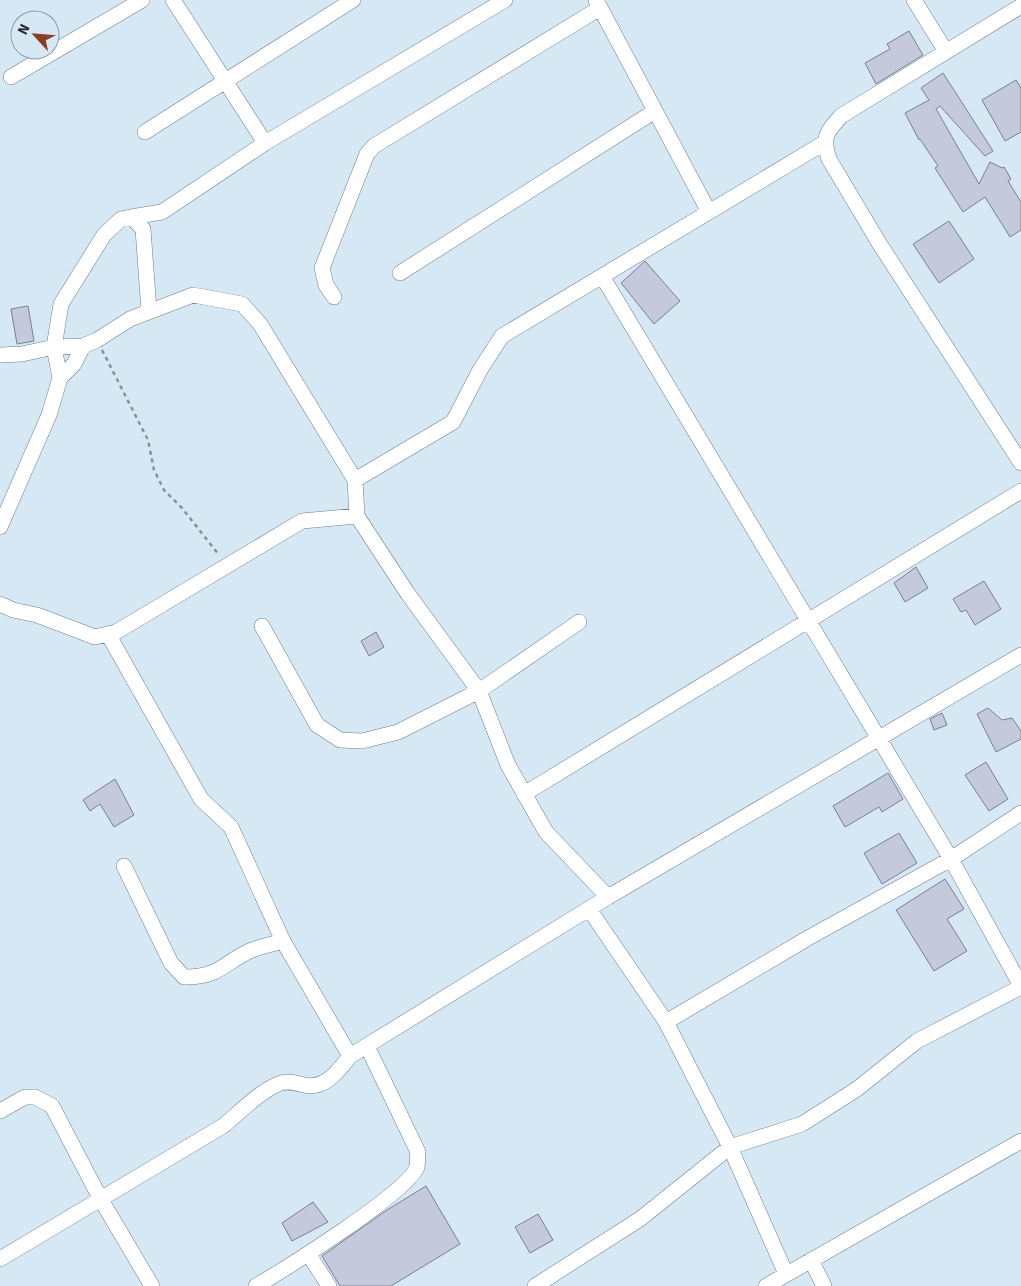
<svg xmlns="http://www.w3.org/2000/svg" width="1021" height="1286" font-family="Signika,sans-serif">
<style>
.building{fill:#c4c9db;stroke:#7b7f90}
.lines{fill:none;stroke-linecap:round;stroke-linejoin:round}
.minor-casing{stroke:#6d7d89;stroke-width:16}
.path{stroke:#85919b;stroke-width:2.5;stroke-dasharray:4 4;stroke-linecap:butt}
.minor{stroke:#fff;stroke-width:15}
</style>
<rect width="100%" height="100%" fill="#d7e8f5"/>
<path class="building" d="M909 31 923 55 876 84 865 63 890 49 887 44Z
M943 73 993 151 985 156 940 106 936 109 979 184 990 162 1002 168 1004 167 1011 179 1008 181 1021 202V230L1010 237 985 197 963 212 935 168 938 166 920 139 919 140 905 113 929 100 921 88Z
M1016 80 1021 88V132L1005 141 982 100Z
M949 221 974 259 939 283 913 244Z
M645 261 680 301 654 324 621 283Z
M28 306 34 341 17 344 11 309Z
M916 567 928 588 905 602 894 583Z
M984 581 1001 609 975 625 966 610 961 612 953 599Z
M376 632 384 647 369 656 361 641Z
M988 708 1002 720 1012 718 1021 731V739L996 752 977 714Z
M942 713 947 725 934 730 930 719Z
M986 762 1008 799 989 811 965 775Z
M888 773 903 799 882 812 879 807 845 827 833 806Z
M115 779 134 815 114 827 100 804 90 811 83 800Z
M899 833 917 863 882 884 864 853Z
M945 879 964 909 947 919 967 951 934 971 896 910Z
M426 1186 460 1244 391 1286H340L322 1256 387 1210Z
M313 1202 328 1222 292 1241 282 1223Z
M538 1214 553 1240 530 1253 515 1227Z"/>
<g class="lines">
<defs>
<path id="minor" d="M173 0 265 143
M596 0 709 212
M914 0 945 50
M1021 6 841 116C826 133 822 137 829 159L879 243 1021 463
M11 77 142 0
M145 132 353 0
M131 217 162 212 265 143 505 0
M400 273 655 111
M602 276 951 859 1021 986
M334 297 326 285 322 268 367 154 374 146 600 8
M0 355 22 354 54 347 83 346 97 340 130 319 193 295 242 304 260 324 355 480
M60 378 74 364 83 346
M0 527 49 415 60 378 54 347 61 304 104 235 121 219 131 217 143 229 149 311
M0 604 13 610 37 615 95 637 116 632 302 521 357 516
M262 626 317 725 340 740 362 741 398 732 479 691 579 622
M108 634 201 799 231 827 283 941 350 1056
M524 794 1021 491
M124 866 171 963 184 977C220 978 225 961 252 950 262 946 273 944 283 941
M608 897 546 832 508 765 479 691 408 594 357 516 355 480 453 422 480 370 502 336 824 143
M589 909 666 1022
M0 1111 25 1097H35L52 1106 100 1198 152 1286
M309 1255 329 1286
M0 1259 223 1126C240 1112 258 1093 278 1084 287 1080 296 1083 304 1085 325 1090 339 1070 350 1056L608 897 1021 655
M811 1260 824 1286
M786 1274 730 1147 666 1022 808 938 951 859 1021 813
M256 1286C285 1269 407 1193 417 1167 418 1163 417 1156 418 1152L367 1046
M535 1286 640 1219 730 1147 802 1124 857 1089 917 1041 1021 987
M766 1286 1021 1141"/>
</defs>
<use href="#minor" class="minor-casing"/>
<path class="path" d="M102 350 148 440 154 470 164 490 182 508 219 555"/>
<use href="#minor" class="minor"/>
</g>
<g transform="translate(35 35) rotate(296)"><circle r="24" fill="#d7e8f5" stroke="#8e9aa5"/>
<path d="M0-4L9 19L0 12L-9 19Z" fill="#873f1f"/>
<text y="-8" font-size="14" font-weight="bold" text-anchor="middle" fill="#20262c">N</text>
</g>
</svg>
